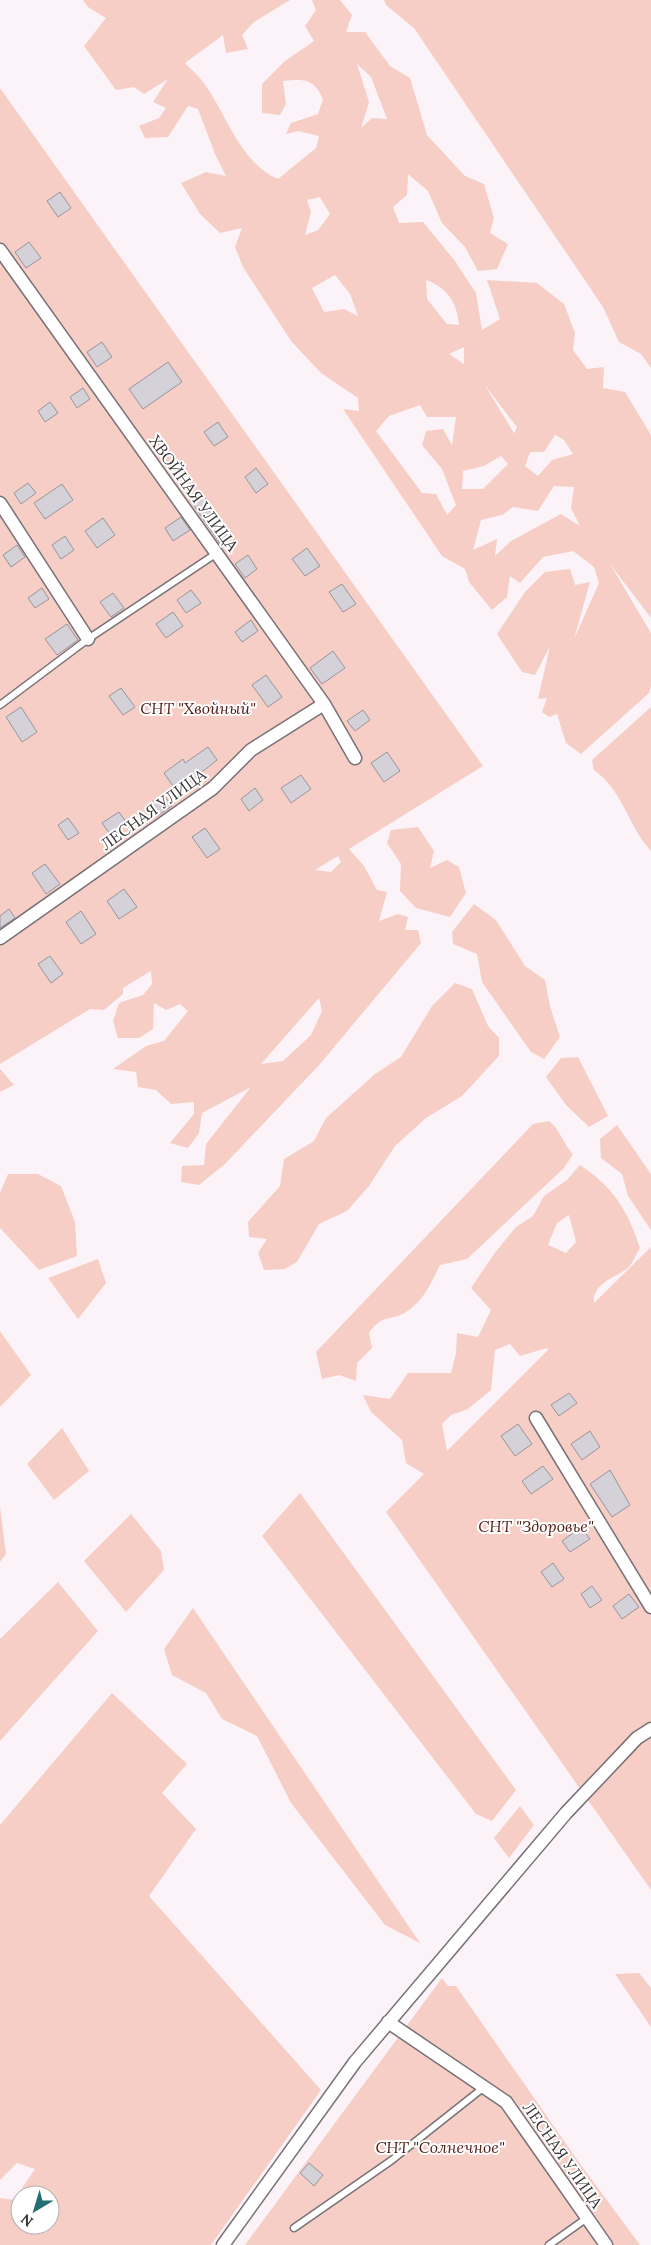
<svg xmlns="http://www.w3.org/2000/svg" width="651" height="2245" font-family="Lora,serif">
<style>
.green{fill:#f6cec5;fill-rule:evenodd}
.building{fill:#d5d1d8;stroke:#98949b}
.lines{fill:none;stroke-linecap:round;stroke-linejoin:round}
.service-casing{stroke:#787176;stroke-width:9}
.minor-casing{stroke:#787176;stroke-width:15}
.service{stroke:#fff;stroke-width:6}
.minor{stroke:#fff;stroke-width:12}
.labels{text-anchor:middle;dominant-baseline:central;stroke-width:4;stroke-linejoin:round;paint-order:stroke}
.street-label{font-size:16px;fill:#393638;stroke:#fff}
.park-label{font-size:16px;font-style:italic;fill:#542016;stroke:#fff}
</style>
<rect width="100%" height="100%" fill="#fbf3f8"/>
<path class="green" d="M83 0H290L254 22 242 35 248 49 226 53 223 35 185 63C189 68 195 72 199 77 226 109 237 161 278 179L316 148 319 136 298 131 286 134 291 123 318 114 323 99C313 78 305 79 283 81L286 104 280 115 262 113V84L285 61 314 41 305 26 316 10 312 0H340L352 15 346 32H365L390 66 410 78 427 135 465 176 484 184 494 218 490 233 508 244 497 269 478 271 465 247 442 223 428 191 408 174 407 195 393 207 399 223 423 222 455 261 476 293 482 330 500 319 487 280 537 283 564 304 575 333 573 350 587 369 604 367 603 388 625 392 651 435V618L610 564 651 633V686L649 693 581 754 566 743 557 714 549 717 542 712 547 698 538 699 550 646 535 675 522 672 497 634 525 592 545 572 570 569 575 585 590 582 574 639 599 583 594 567 573 551 543 557 520 583 510 576 507 597 492 610 469 582 465 569 442 556 343 409 359 411 358 398 321 373 291 341 243 267 235 247 242 228 220 233 200 214 181 183 206 172 226 176 215 154 198 109 188 106 168 137 145 138 139 126 159 118 166 108 153 102 168 79 144 94 134 87 116 90 84 46 106 18 88 7ZM357 64 371 77 387 119 372 118 361 128 369 102ZM320 197 330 214 318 230 305 235 311 212 307 200ZM335 275 350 294 358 316 344 309 324 312 312 288ZM426 280C448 288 457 303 459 325L447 324 427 299ZM464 347V364L449 354ZM484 384 517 427 514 434V433ZM420 405 427 417H456L452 445 443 429 426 431 422 445 442 469 456 505 447 515 436 494 422 493 376 431 389 416ZM555 435 564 440 573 454 552 460 538 476 525 466 530 452H544ZM501 456 508 464 483 489H462L463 471 484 466ZM554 486 574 487 571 508 580 526 561 514 511 541 495 556 497 539 473 550 481 520 502 515 513 507 538 511Z
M384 0H651V368L641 354 619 342 603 307 414 28 386 5Z
M0 88 483 766 349 849 364 866 377 890 387 892 379 921 398 914 408 917 405 930H418L421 943 320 1064 225 1164 199 1185 181 1182 182 1166 204 1165 206 1144 251 1087 202 1113 199 1133 188 1148 170 1143 194 1114V1102L171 1104 156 1090 138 1087 136 1072 113 1069 146 1046 164 1041 188 1011 180 1004 166 1010 154 1003 153 1029 139 1038H118L113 1021 119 1003 143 995 152 984 151 971 123 988V994L104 1010 90 1009 0 1064ZM338 856 341 862 331 872 315 870ZM319 998 322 1011 311 1035 283 1061 261 1064Z
M651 707V851C628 826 624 792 594 770L592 760Z
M418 827 434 851 430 868 447 860 459 867 466 893 450 917 416 908 400 891 401 864 387 843 391 830Z
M474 904 496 920 525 966 545 980 550 1006 560 1037 544 1059 531 1052 482 982 477 954 453 944 452 932Z
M455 983 472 989 488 1026 499 1038V1056L462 1096 426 1118 395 1146 369 1186 347 1211 319 1224 297 1262 285 1269 264 1270 258 1253 267 1239 249 1237 248 1222 280 1186 284 1159 314 1141 326 1118 375 1074 401 1057 432 1006Z
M578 1057 608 1116 589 1127 566 1105 546 1077 561 1058Z
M0 1069 14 1085 0 1092Z
M549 1121C562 1132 561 1141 573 1154L564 1168 467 1259 440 1265C431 1283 424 1301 406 1312 389 1322 383 1313 369 1333L372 1348 357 1363 356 1381 339 1375 322 1379 316 1352 533 1124Z
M617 1125 651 1174V1230L628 1196 622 1174 601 1158 600 1139Z
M580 1165C614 1188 627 1209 640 1248 636 1254 633 1263 628 1268 615 1278 592 1283 594 1303L651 1247V1890L386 1512 424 1474 406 1463 402 1440 371 1412 363 1395 390 1399 408 1373H451L456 1353 457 1333 478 1337 491 1310 471 1288 494 1254 516 1227 533 1216 544 1196 567 1180ZM569 1215 576 1242 566 1253 548 1245 557 1223ZM510 1344 520 1356 547 1348 548 1350 447 1451 442 1424 451 1415 468 1409 491 1390 495 1350Z
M8 1174H38L61 1186 75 1222 77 1256 39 1270 0 1228V1193Z
M98 1259 106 1283 78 1319 48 1278Z
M0 1331 31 1375 0 1407Z
M62 1428 89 1471 54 1500 27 1464Z
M300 1493 516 1790 492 1821 476 1814 262 1536Z
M0 1507 6 1554 0 1562Z
M131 1514 161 1551 164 1570 126 1612 84 1561Z
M58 1582 98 1631 0 1741V1639Z
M193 1608 420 1943 385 1925 291 1803 257 1736 222 1719 206 1693 172 1675 164 1649Z
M112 1693 187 1764 162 1793 196 1829 149 1896 321 2090 211 2245H0V2198L14 2200 35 2169 17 2163 0 2180V1825ZM20 2195H50V2225H20Z
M520 1806 534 1825 509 1858 494 1838Z
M639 1973 651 1988V2027L615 1974Z
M442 1978 448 1986H456L578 2161 640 2245H245Z"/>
<path class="building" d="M60 192 71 208 58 217 47 201Z
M29 242 41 258 26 268 15 252Z
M102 342 112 357 97 367 87 352Z
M168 362 182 382 143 409 129 389Z
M83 388 90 399 77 408 70 397Z
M50 402 58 413 45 422 38 411Z
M218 422 228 437 214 446 204 432Z
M256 468 268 484 256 493 245 477Z
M28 483 36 493 21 504 14 493Z
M62 484 73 500 45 519 34 503Z
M201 492 232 537 221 545 190 500Z
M181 517 190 530 173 541 165 528Z
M103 518 115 535 97 548 85 531Z
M65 536 74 550 61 559 52 545Z
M17 545 25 557 11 567 3 555Z
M307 548 320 566 305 576 292 559Z
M248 555 257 569 245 578 235 564Z
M342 584 356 604 343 612 329 592Z
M42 588 49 599 35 608 28 598Z
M191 590 201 603 186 613 177 600Z
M113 593 124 608 111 617 100 602Z
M173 612 183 626 166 638 156 624Z
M251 620 258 631 242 642 235 632Z
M67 624 78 640 57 655 45 639Z
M333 651 345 668 322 684 310 668Z
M266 675 282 697 268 707 252 685Z
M121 688 135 707 123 715 109 696Z
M21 707 37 732 22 742 6 717Z
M363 710 370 720 355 731 347 721Z
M208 747 217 760 177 792 164 773 183 759 185 763Z
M387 752 400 771 384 782 371 763Z
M301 775 311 789 291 803 281 788Z
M255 788 263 800 249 811 241 799Z
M163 794 172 806 156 817 148 805Z
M119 812 127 823 110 834 102 823Z
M68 818 79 833 68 840 58 825Z
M205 828 220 849 207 858 192 837Z
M45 864 60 884 46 894 32 873Z
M124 889 137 907 119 919 107 901Z
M9 909 15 918 0 928V916Z
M81 911 96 934 81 944 66 922Z
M50 956 63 974 51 983 38 964Z
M569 1393 577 1403 559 1416 551 1405Z
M518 1424 532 1444 515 1456 501 1436Z
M590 1431 600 1447 582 1460 571 1444Z
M543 1466 553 1479 531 1494 522 1481Z
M610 1470 630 1505 612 1517 590 1484Z
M581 1527 590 1539 570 1552 562 1541Z
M553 1563 564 1579 552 1587 541 1572Z
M592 1586 602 1600 590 1608 581 1594Z
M629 1594 639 1607 622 1619 613 1606Z
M309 2163 323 2175 314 2186 300 2173Z"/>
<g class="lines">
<defs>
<path id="service" d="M0 705 88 639 217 553
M294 2228 392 2160 483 2088
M549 2245 587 2218"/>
<path id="minor" d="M0 250 324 704 355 758
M0 503 88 639
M0 938 213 788 251 750 324 704
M536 1418 651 1607
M388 2022 506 2102 606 2245
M223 2245 355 2062 566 1813 637 1738 651 1729"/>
</defs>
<use href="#service" class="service-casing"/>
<use href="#minor" class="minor-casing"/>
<use href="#service" class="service"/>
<use href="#minor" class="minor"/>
</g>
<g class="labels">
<g class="street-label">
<text transform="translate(194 493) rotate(54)">ХВОЙНАЯ УЛИЦА</text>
<text transform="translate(153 809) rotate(-36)">ЛЕСНАЯ УЛИЦА</text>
<text transform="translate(563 2155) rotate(55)">ЛЕСНАЯ УЛИЦА</text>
</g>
<g class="park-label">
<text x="198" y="708">СНТ "Хвойный"</text>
<text x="536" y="1526">СНТ "Здоровье"</text>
<text x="440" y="2147">СНТ "Солнечное"</text>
</g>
</g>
<g transform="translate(35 2210) rotate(218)"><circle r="24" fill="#ffffff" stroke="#b0afaf"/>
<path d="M0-4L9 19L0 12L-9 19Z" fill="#236e72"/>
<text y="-8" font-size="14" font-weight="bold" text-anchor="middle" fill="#393638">N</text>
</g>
</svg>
